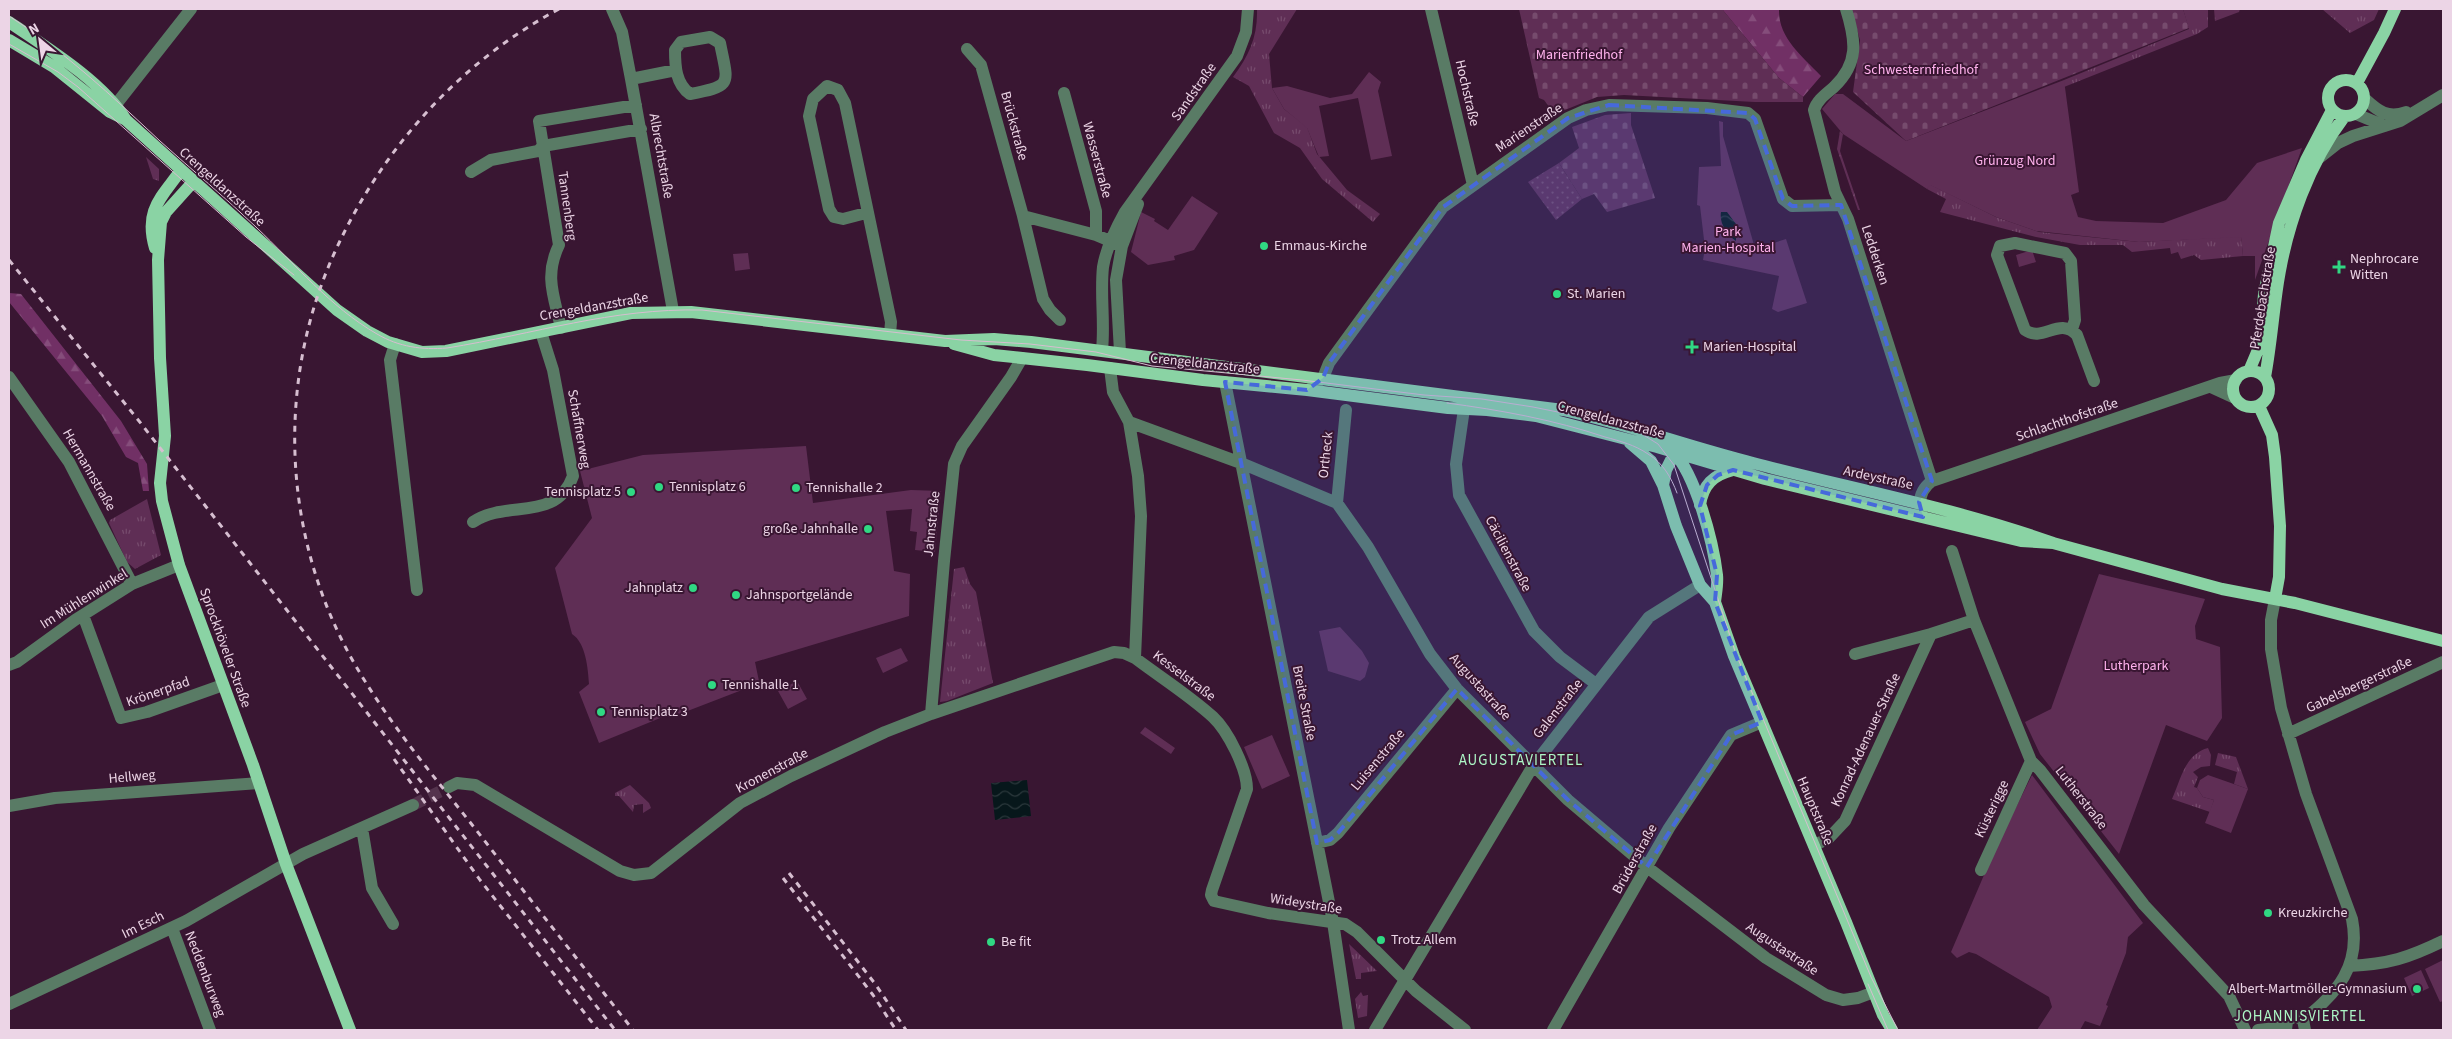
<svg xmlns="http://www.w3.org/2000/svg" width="2452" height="1039" font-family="'Source Sans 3',sans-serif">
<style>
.grass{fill:url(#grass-tufts)}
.forest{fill:url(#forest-firs)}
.cemetery{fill:url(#cemetery-stones)}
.park{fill:#5f2e55}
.garden{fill:url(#garden-dots)}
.water{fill:url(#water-waves)}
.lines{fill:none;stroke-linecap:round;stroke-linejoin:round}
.minor-tunnel{stroke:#54334d;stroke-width:12;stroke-dasharray:12 6;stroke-linecap:butt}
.minor{stroke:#597b65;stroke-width:12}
.major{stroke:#8ad3a4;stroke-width:12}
.tram{stroke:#d6bed0;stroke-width:1}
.rail{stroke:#d6bed0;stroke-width:3;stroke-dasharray:6 6;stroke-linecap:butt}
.marked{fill:#4669db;fill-opacity:0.2;stroke:#4669db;stroke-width:4;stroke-dasharray:10 6;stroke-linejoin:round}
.poi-dot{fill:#30d883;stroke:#391632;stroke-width:2}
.labels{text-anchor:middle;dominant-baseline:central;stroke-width:4;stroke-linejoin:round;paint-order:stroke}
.park-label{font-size:14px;fill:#ffb2ed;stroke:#391632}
.street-label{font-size:14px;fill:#ecd5e6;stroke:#391632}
.poi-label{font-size:14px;fill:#ecd5e6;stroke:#391632;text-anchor:start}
.neighbourhood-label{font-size:15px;letter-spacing:1px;fill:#adf7c6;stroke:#391632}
</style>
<defs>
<pattern id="grass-tufts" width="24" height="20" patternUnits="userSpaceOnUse" patternTransform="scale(1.25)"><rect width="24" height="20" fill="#5f2e55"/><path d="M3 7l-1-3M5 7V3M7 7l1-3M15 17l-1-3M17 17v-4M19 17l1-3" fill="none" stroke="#764b6d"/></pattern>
<pattern id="forest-firs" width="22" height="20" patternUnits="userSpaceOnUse" patternTransform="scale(1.25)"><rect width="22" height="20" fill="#713065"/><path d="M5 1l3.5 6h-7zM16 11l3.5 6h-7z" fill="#854d7b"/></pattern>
<pattern id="cemetery-stones" width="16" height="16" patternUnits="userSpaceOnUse" patternTransform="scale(1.25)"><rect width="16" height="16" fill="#5f2e55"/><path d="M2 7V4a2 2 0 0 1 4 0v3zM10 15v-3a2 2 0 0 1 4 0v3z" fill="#764b6d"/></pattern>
<pattern id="garden-dots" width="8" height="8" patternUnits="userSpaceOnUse" patternTransform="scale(1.25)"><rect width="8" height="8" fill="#5f2e55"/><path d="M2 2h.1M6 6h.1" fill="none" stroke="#764b6d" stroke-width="1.8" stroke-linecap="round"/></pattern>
<pattern id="water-waves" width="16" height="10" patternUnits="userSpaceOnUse" patternTransform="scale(1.25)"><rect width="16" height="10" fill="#07171b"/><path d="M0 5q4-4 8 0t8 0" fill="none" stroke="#2b383c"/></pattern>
</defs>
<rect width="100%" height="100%" fill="#391632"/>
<path class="grass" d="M1257 9H1297L1269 54 1272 88 1284 109 1307 127 1317 154 1347 190 1380 214 1373 222 1322 179 1300 148 1274 133 1249 86 1233 77C1249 56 1258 36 1257 9Z
M2183 9H2208V27L2197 34 2064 87V80L2189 29Z
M2214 9H2240L2239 12 2215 21Z
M2322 9H2379L2374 20 2350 33Z
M1840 131 1843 134 1840 151 1860 210H1858L1837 149Z
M146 157 159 169V181L153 179Z
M1929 184 1996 217 2039 232 2139 242 2241 236 2243 256 2201 260 2194 255 2181 259 2178 252 2171 254 2170 248 2132 252 2123 245H2080L2036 237 1940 212 1946 199 1927 189Z
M147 499 161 555 135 569 127 562 109 523 110 520Z
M964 567 970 584 976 592 993 683 947 701 940 702 954 569Z
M2208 748 2211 755 2210 766 2201 767 2193 772 2198 777 2194 787 2197 788 2203 797 2214 800 2210 812 2172 799C2181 779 2185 754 2208 748Z
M2218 753 2236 757 2248 789 2234 784 2237 772 2215 765Z
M630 785 649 803 651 808 643 813V804L634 805 633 812 619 796H615V793Z
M1349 944 1377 971 1361 973V979H1356Z
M1361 992 1363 996 1368 995 1367 1016 1358 1018 1355 999Z"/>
<path class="forest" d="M1722 9H1779C1778 38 1802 56 1821 76L1803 97 1779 78Z
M9 293 21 294 121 421 147 464 149 491H143L138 463 126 457 102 416 9 302Z"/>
<path class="cemetery" d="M1519 9H1722L1779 78 1803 97V102H1755L1624 95 1597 97 1555 114 1544 100 1539 98Z
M1851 9H2183L2189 28 1906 141 1853 92 1860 40Z
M1631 113V125L1655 198 1607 212 1594 194 1582 199 1559 163 1579 148 1572 127 1605 115Z"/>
<path class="park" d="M1369 72 1381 82 1378 91 1392 156 1371 160 1358 98 1319 106 1329 156 1319 157 1307 128 1284 109 1272 88 1287 86 1330 98 1352 94Z
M2064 80 2079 192 2071 195 2078 217 2096 221 2163 223 2226 200 2257 163 2302 148 2255 280V256H2243L2241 237 2139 242 2036 231 1996 217 1930 185 1927 189 1843 134 1822 109 1835 94H1843L1906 141Z
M1719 121 1723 122V136L1754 245 1764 246 1786 239 1807 303 1778 312 1772 309 1779 276 1703 260 1705 248 1700 206 1697 205 1699 167 1721 166Z
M1192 196 1218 213 1194 250 1174 256 1175 260 1148 265 1131 252 1141 212 1155 219 1154 221 1168 230Z
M2032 250 2036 262 2019 267 2016 255Z
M748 253 750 269 735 271 733 254Z
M806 446 813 503 911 490 941 491 935 552 915 550 917 532 910 531 912 509 886 511 894 571 910 574 909 616 755 662 760 686 742 690 672 717 670 714 599 743 579 692 589 684C588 669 586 643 572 634L555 568 592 518 580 471 643 455Z
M2099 574 2205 599 2195 626 2196 639 2220 647 2222 718 2207 741 2166 725 2119 854 2040 754 2025 722 2051 709Z
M1340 627 1362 651 1369 663 1365 677 1360 681 1328 671 1319 631Z
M901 648 908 661 883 673 876 658Z
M797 681 807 699 788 709 778 691Z
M1145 727 1175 748 1171 754 1140 733Z
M1272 735 1290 776 1262 789 1244 747Z
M2032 775 2143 923 2128 937 2126 953 2106 1005 2108 1006 2100 1026 2085 1021 2080 1030H2037L2052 1007 2049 997 1976 954 1969 952 1957 958 1951 952 1993 854Z
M2208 775 2248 789 2231 833 2205 823 2214 800 2203 797 2197 788 2200 780Z
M2443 960V1001L2440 1002 2425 969Z
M2421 970 2429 988 2412 996 2404 978Z"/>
<path class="garden" d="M1559 163 1582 199 1556 220 1528 182Z"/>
<path class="water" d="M1721 212H1727L1736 224V241C1727 235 1719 223 1721 212Z
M1027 780 1031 816 995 820 991 783Z"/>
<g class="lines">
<path class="minor-tunnel" d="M413 805 449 787"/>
<path class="minor" d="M612 9 622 32 631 79 673 311
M1431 9 1473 185
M1846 9C1856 41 1859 63 1834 87 1826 94 1817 100 1814 110L1835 192 1848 219 1932 481
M710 37 720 43C728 84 734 86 690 94 676 84 675 67 675 50L681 42Z
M967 49 981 65 1023 216 1096 235 1122 246
M631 79 676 70
M1064 93 1096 211V235
M2365 99C2378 111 2388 119 2406 112
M110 112 191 9
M2356 114 2385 126
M2319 158 2338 143 2353 136 2400 121 2443 95
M471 172 491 160 538 151 543 146 641 129
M866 213 843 219 834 217 829 209 809 116 813 99 827 86 838 90 845 103 891 322 890 334
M1023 216 1043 299 1050 310 1060 320
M561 328C554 296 544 276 559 245L539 121 636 105
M2072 329 2075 320 2071 261 2065 253 2015 243 2000 246 1997 255 2025 330C2043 343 2059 316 2077 335L2094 381
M395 344 390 360 417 590
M1102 350C1105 322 1100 295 1103 267 1106 248 1115 230 1125 212L1237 56 1246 32 1248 9
M1120 352 1116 280 1122 246 1138 204
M1110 368 1113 392 1129 422 1138 476 1141 516 1135 658
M9 377 69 462 132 584
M1225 382 1333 922 1349 1030
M1313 385 1323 378 1329 363 1443 207 1568 118 1586 110 1609 105 1707 108 1748 113 1755 119 1783 199 1792 206 1841 205
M2211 387 2235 398
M1464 409 1456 464 1459 495 1534 631 1560 657 1596 684
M1129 422 1241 463 1337 503 1368 547 1430 654 1457 689 1568 800 1647 867 1766 958 1826 995 1843 1000 1858 998 1874 992
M1337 503 1346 410
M1921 512C1918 499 1921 489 1932 481L2220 383 2236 380
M473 522C507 499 556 523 573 476L553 370 541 332
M1952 551 1974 620 2031 761 2040 770 2144 905 2229 996 2245 1030
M2275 599 2271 620V649L2281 708 2306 794 2352 919C2361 965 2338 993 2303 1020
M83 615 121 718 147 712 223 685
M1855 654 1931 634
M9 665 17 662 75 620 132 584 179 565
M931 714 944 561 954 464 962 446 1011 377 1022 358
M2288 734 2443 662
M449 787 457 783 475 785 620 871 634 875 651 873 740 803 791 776 885 732 931 714 1114 652 1124 653 1135 658C1160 677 1189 695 1213 717 1228 731 1247 769 1247 789L1212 890 1211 895 1214 901 1268 913 1345 924 1357 932 1416 991 1465 1030
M9 806 55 798 259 783
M362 828 372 888 393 924
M1317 843 1330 840 1338 833 1457 689
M1814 845 1828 839 1845 821 1931 634 1974 620
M1981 870 2031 761
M172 928 210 1030
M2349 966C2389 964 2408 958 2443 941
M9 1004 186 921 303 854 413 805
M1375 1030 1533 766 1649 617 1700 585
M1553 1030 1669 828 1731 735 1762 722
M2258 1030 2285 1027
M2286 1030 2287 1021 2295 1016 2303 1020 2305 1030"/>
<path class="major" d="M9 22C46 47 103 82 126 120L337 310 367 331 388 342 422 352 446 351 631 313 691 312 945 341 994 339 1031 342 1563 410C1627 424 1689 447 1753 463 1853 489 1955 508 2053 543
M9 40 54 67 110 112 126 120
M2328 98a18 18 0 1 1 36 0a18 18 0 1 1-36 0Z
M2357 83 2384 33 2395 9
M193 182 166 212 161 222 158 260 160 358 165 436 160 483 162 501 179 565 253 765 286 864 350 1030
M155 248C144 210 161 198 181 170
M954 344 994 355 1087 365 1203 380 1307 390 1448 408 1487 410 1536 416 1657 447 1765 479 2021 541 2053 543 2222 589 2295 603 2443 641
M2233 389a18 18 0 1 1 36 0a18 18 0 1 1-36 0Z
M2249 371 2260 345 2264 294 2279 223 2306 160 2332 110
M2265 377C2271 345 2273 314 2278 282 2287 225 2309 163 2344 117
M2259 406 2272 435 2275 457 2280 526 2279 577 2275 599
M1630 443 1651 461 1663 485
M1673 451C1696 476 1713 541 1717 575 1718 584 1716 593 1715 602
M1682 451 1675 454 1671 460 1666 470 1663 485 1676 526 1700 585 1715 602 1734 656 1846 922 1883 1015 1892 1030
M1700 505C1703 485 1713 475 1733 470"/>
<path class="tram" d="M9 16C64 51 112 96 160 141 192 170 225 197 256 227 295 264 330 307 377 334 399 347 422 350 447 348 535 334 611 308 702 310L961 340 1030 344 1096 352 1152 366 1302 380 1424 395 1482 399 1533 407 1607 422 1637 431 1658 444 1674 465 1736 654 1871 977 1898 1030
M9 44 58 72 78 87 246 237 294 275
M1447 403C1500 410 1555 420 1605 437 1620 441 1635 445 1648 454 1663 463 1671 477 1677 493
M1868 984 1888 1030"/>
<path class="rail" d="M559 9C462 61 386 144 339 243 274 378 281 539 357 668 391 726 436 779 477 831 529 898 581 964 633 1030
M9 260 139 421 615 1030
M394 759 480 880 598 1030
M789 873 876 985 906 1030
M783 878 873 995 896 1030"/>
</g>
<path class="marked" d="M1609 105 1748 113 1755 119 1783 199 1792 206 1841 205 1932 481 1919 502 1923 517 1733 470 1718 475 1707 485 1700 506 1717 575 1715 602 1762 722 1731 735 1647 867 1568 800 1457 689 1338 833 1330 840 1317 843 1225 382 1307 390 1323 378 1329 363 1443 207 1568 118Z"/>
<g class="poi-dot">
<circle cx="1264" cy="246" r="5"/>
<path d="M2336.5 259.5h5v5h5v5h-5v5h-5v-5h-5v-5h5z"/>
<circle cx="1557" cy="294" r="5"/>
<path d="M1689.5 339.5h5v5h5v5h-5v5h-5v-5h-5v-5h5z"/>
<circle cx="659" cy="487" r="5"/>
<circle cx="796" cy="488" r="5"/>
<circle cx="631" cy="492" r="5"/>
<circle cx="868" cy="529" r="5"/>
<circle cx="693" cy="588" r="5"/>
<circle cx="736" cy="595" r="5"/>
<circle cx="712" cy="685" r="5"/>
<circle cx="601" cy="712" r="5"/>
<circle cx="2268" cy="913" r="5"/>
<circle cx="1381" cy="940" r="5"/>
<circle cx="991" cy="942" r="5"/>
<circle cx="2417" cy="989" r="5"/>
</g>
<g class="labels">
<g class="park-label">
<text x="1579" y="55">Marienfriedhof</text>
<text x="1921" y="70">Schwesternfriedhof</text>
<text x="2015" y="161">Grünzug Nord</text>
<text x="1728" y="232">Park<tspan x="1728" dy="16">Marien-Hospital</tspan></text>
<text x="2136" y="666">Lutherpark</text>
</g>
<g class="street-label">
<text transform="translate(1194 92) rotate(-55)">Sandstraße</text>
<text transform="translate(1467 93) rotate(77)">Hochstraße</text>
<text transform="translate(1014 126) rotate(75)">Brückstraße</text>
<text transform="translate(1529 128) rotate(-34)">Marienstraße</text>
<text transform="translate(661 156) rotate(80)">Albrechtstraße</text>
<text transform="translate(1097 160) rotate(75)">Wasserstraße</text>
<text transform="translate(222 187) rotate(42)">Crengeldanzstraße</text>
<text transform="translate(567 206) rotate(82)">Tannenberg</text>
<text transform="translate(1875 255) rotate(72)">Ledderken</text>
<text transform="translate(2263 298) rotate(-81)">Pferdebachstraße</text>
<text transform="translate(594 307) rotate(-10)">Crengeldanzstraße</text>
<text transform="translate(1205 364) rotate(6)">Crengeldanzstraße</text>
<text transform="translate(1611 420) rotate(15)">Crengeldanzstraße</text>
<text transform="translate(2067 420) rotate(-19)">Schlachthofstraße</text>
<text transform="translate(579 429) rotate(80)">Schaffnerweg</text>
<text transform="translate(1326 455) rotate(-84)">Ortheck</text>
<text transform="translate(89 470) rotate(60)">Hermannstraße</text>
<text transform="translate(1878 478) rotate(12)">Ardeystraße</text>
<text transform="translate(932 524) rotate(-84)">Jahnstraße</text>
<text transform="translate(1508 554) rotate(62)">Cäcilienstraße</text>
<text transform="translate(84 599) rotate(-32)">Im Mühlenwinkel</text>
<text transform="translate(225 648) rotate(70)">Sprockhöveler Straße</text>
<text transform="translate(1184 676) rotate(37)">Kesselstraße</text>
<text transform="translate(2359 685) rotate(-25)">Gabelsbergerstraße</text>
<text transform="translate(1480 687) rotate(48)">Augustastraße</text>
<text transform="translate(158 692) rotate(-19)">Krönerpfad</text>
<text transform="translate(1304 703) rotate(79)">Breite Straße</text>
<text transform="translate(1558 709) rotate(-52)">Galenstraße</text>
<text transform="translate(1866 740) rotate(-65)">Konrad-Adenauer-Straße</text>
<text transform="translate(1378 760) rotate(-50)">Luisenstraße</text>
<text transform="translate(772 771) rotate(-28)">Kronenstraße</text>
<text transform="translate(132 777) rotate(-5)">Hellweg</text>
<text transform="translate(2081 798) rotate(52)">Lutherstraße</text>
<text transform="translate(1992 809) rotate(-65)">Küsterigge</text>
<text transform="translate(1815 811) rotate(67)">Hauptstraße</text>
<text transform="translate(1635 859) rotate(-61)">Brüderstraße</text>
<text transform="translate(1306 904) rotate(9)">Wideystraße</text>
<text transform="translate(143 925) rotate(-26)">Im Esch</text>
<text transform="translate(1782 949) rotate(34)">Augustastraße</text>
<text transform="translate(205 974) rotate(69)">Neddenburweg</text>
</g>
<g class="poi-label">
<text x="1274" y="246">Emmaus-Kirche</text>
<text x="2350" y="259">Nephrocare<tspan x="2350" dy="16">Witten</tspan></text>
<text x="1567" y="294">St. Marien</text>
<text x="1703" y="347">Marien-Hospital</text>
<text x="669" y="487">Tennisplatz 6</text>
<text x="806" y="488">Tennishalle 2</text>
<text x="621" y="492" text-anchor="end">Tennisplatz 5</text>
<text x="858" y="529" text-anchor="end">große Jahnhalle</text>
<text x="683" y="588" text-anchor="end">Jahnplatz</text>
<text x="746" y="595">Jahnsportgelände</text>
<text x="722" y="685">Tennishalle 1</text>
<text x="611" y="712">Tennisplatz 3</text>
<text x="2278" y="913">Kreuzkirche</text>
<text x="1391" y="940">Trotz Allem</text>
<text x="1001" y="942">Be fit</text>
<text x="2407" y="989" text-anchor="end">Albert-Martmöller-Gymnasium</text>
</g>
<g class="neighbourhood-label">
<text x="1521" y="760">AUGUSTAVIERTEL</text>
<text x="2300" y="1016">JOHANNISVIERTEL</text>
</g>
</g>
<rect width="2452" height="1039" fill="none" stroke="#ecd5e6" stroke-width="20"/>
<g transform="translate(40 40) rotate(331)" stroke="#391632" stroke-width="4" paint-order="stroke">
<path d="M0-4L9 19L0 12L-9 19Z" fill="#ecd5e6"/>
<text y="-8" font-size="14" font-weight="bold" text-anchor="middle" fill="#ecd5e6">N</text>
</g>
</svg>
